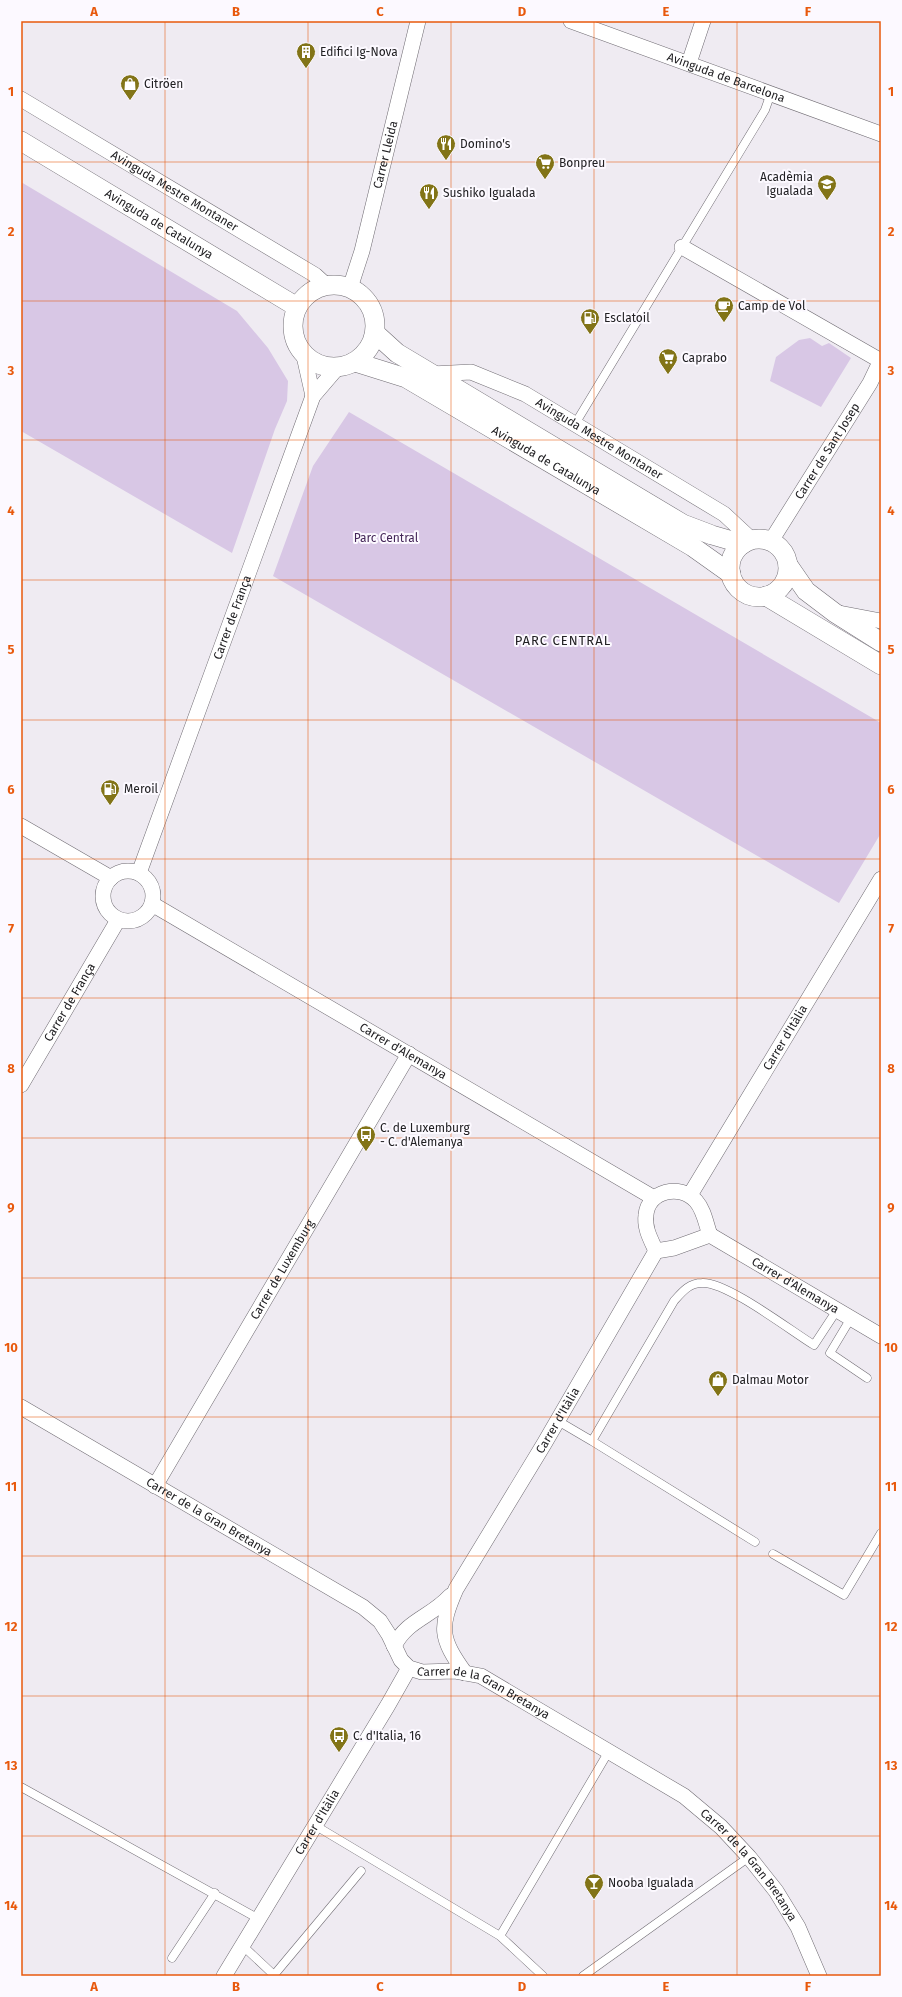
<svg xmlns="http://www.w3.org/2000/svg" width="902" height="1997" font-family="'Fira Sans',sans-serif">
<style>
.green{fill:#d8c7e5}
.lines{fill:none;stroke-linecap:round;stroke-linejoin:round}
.service-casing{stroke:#706c73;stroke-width:9}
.minor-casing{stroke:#706c73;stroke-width:16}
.tertiary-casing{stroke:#706c73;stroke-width:20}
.service{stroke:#fff;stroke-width:8}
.minor{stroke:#fff;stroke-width:15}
.tertiary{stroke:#fff;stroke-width:19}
.grid{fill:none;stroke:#e8590c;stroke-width:1;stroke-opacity:0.55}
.labels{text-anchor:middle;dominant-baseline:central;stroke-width:4;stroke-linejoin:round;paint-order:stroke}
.poi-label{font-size:12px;fill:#212023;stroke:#fcf9ff;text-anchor:start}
.street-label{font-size:12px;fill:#212023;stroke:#fcf9ff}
.park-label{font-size:12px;fill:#442658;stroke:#fcf9ff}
.neighbourhood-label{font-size:13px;letter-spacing:1px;fill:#212023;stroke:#fcf9ff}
.neatline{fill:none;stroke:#e8590c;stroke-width:1.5}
.grid-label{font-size:13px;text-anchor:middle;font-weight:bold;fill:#e8590c}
</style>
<rect width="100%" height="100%" fill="#efebf2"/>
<path class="green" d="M21 182 237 311 268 348 288 381 287 401 275 429 232 553 21 431Z
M810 338 822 346 829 343 851 358 821 407 770 381 776 357 799 340Z
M349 412 881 723V833L839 903 273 576 313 466Z"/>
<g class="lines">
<defs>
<path id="service" d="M575 424 765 110 771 93
M851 1318 830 1353 867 1378
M558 1421 592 1441
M755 1542 592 1441 674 1301C682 1292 689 1283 702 1283 726 1281 791 1331 814 1345L837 1310
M773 1554 844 1595 881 1533
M21 1787 259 1919
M316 1826 500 1936 609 1751
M500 1936 543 1976
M243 1946 275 1976
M172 1958 215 1893
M274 1975 361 1871
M583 1976 749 1857"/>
<g id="minor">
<path id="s1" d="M571 21 881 134"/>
<path d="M689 63 703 21"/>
<path id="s2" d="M21 99 315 275 327 286"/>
<path d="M682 247 881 361"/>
<path id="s3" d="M350 288 362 251 418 21"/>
<path d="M304 356 313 396"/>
<path id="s4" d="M432 374 471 372 525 394 724 514 752 540"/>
<path id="s5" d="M771 541 870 383 881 360"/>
<path d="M839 613 881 621"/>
<path d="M21 826 111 878"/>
<circle cx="128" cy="896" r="25"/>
<path id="s6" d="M139 873 313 396 337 368"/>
<path id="s7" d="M152 904 654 1198"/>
<path id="s8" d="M21 1085 118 920"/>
<path id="s9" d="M690 1195 881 879"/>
<path id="s10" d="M710 1235 881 1336"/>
<path d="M656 1251C651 1240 644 1228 646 1215 648 1191 680 1183 696 1201 704 1210 706 1224 710 1235"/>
<path d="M656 1251 674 1248 710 1235"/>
<path id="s11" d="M21 1407 363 1607 380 1621 389 1635 401 1660 409 1668 422 1672 454 1671 481 1676 684 1796 721 1827 749 1857 776 1891 798 1927 819 1976"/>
<path id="s12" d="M155 1486 409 1054"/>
<path d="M394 1646C407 1620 431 1617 450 1596"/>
<path id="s13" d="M465 1673C440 1638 439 1628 456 1589L544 1444 656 1251"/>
<path id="s14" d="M224 1976 388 1705 409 1668"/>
</g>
<g id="tertiary">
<path id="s15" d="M21 141 297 307"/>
<circle cx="334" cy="326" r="41"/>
<path d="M375 333 397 353 683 524 712 535 743 544"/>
<path id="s16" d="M355 362 406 378 693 547 731 574"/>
<circle cx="759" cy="568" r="29"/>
<path d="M788 565 806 591 835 613 881 642"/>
<path d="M766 596 881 665"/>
</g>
</defs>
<use href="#service" class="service-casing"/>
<use href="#minor" class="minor-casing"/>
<use href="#tertiary" class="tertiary-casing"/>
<use href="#service" class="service"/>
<use href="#minor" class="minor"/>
<use href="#tertiary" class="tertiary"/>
</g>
<path class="grid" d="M165 21V1976M308 21V1976M451 21V1976M594 21V1976M737 21V1976M21 162H881M21 301H881M21 440H881M21 580H881M21 720H881M21 859H881M21 998H881M21 1138H881M21 1278H881M21 1417H881M21 1556H881M21 1696H881M21 1836H881"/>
<defs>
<symbol id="building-pin" viewBox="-11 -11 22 30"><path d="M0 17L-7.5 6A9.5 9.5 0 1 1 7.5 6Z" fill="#827417" stroke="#fcf9ff"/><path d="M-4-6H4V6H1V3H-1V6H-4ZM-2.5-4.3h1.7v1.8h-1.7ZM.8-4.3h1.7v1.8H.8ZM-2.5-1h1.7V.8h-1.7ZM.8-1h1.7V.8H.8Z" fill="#fff"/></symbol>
<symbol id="shop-pin" viewBox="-11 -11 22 30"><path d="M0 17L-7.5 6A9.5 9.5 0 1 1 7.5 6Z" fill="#827417" stroke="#fcf9ff"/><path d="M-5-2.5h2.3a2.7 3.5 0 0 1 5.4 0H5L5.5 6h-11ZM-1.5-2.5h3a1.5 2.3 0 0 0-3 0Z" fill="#fff"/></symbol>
<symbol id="restaurant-pin" viewBox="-11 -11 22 30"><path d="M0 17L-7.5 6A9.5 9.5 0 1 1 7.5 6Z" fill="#827417" stroke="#fcf9ff"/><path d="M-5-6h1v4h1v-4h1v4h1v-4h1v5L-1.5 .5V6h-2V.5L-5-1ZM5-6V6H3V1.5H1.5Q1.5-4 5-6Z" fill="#fff"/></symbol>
<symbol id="supermarket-pin" viewBox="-11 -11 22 30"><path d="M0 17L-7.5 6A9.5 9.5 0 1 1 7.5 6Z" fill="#827417" stroke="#fcf9ff"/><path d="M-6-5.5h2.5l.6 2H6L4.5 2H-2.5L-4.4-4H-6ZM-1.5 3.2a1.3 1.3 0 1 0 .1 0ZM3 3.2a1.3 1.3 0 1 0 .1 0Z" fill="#fff"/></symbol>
<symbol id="school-pin" viewBox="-11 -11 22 30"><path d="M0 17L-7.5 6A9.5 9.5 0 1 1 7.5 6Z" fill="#827417" stroke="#fcf9ff"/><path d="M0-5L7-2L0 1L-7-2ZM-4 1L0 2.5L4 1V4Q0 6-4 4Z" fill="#fff"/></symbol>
<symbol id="cafe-pin" viewBox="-11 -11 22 30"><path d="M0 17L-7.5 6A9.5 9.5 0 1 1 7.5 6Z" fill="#827417" stroke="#fcf9ff"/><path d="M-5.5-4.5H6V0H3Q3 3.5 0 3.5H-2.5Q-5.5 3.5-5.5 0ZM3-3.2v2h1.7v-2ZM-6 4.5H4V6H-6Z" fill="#fff"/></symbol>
<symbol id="fuel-pin" viewBox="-11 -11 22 30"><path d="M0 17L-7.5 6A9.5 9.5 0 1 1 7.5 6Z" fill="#827417" stroke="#fcf9ff"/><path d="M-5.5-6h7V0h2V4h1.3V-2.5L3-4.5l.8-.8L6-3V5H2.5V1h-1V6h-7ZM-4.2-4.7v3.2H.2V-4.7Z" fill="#fff"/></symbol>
<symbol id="bus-pin" viewBox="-11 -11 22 30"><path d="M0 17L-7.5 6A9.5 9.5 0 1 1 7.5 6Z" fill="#827417" stroke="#fcf9ff"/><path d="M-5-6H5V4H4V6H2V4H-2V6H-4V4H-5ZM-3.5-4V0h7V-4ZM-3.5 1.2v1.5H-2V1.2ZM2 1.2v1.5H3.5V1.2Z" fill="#fff"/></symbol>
<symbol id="bar-pin" viewBox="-11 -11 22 30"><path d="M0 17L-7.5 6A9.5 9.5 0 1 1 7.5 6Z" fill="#827417" stroke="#fcf9ff"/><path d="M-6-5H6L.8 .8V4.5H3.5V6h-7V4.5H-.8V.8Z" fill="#fff"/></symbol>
</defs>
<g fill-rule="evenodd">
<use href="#building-pin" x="295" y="41" width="22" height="30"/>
<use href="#shop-pin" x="119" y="73" width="22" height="30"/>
<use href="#restaurant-pin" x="435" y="133" width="22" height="30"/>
<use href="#supermarket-pin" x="534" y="152" width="22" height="30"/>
<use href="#school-pin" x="816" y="173" width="22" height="30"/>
<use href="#restaurant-pin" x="418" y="182" width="22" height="30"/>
<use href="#cafe-pin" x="713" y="295" width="22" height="30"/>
<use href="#fuel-pin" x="579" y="307" width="22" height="30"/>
<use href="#supermarket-pin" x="657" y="347" width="22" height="30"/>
<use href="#fuel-pin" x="99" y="778" width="22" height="30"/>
<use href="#bus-pin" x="355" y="1124" width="22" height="30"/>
<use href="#shop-pin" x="707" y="1369" width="22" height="30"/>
<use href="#bus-pin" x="328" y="1725" width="22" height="30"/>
<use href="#bar-pin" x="583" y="1872" width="22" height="30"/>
</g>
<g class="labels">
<g class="poi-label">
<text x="320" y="52">Edifici Ig-Nova</text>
<text x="144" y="84">Citröen</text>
<text x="460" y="144">Domino's</text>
<text x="559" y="163">Bonpreu</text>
<text x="813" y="177" text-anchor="end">Acadèmia<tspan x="813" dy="14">Igualada</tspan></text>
<text x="443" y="193">Sushiko Igualada</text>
<text x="738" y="306">Camp de Vol</text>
<text x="604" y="318">Esclatoil</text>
<text x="682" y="358">Caprabo</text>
<text x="124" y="789">Meroil</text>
<text x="380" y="1128">C. de Luxemburg<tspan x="380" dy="14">- C. d'Alemanya</tspan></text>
<text x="732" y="1380">Dalmau Motor</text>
<text x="353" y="1736">C. d'Italia, 16</text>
<text x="608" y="1883">Nooba Igualada</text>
</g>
<g class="street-label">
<text stroke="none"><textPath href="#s1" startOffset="165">Avinguda de Barcelona</textPath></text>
<text stroke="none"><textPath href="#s3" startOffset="138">Carrer Lleida</textPath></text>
<text stroke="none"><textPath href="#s2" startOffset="179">Avinguda Mestre Montaner</textPath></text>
<text stroke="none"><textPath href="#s15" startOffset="161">Avinguda de Catalunya</textPath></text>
<text stroke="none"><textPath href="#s4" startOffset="184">Avinguda Mestre Montaner</textPath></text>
<text stroke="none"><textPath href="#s5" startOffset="106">Carrer de Sant Josep</textPath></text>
<text stroke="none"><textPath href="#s16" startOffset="216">Avinguda de Catalunya</textPath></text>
<text stroke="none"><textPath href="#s6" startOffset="272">Carrer de França</textPath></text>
<text stroke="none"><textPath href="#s8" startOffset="96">Carrer de França</textPath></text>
<text stroke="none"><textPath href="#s9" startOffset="184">Carrer d'Itàlia</textPath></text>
<text stroke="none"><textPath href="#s7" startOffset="291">Carrer d'Alemanya</textPath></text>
<text stroke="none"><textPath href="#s12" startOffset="251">Carrer de Luxemburg</textPath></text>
<text stroke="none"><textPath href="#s10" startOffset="99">Carrer d'Alemanya</textPath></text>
<text stroke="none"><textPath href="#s13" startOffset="288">Carrer d'Itàlia</textPath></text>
<text stroke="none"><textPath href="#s11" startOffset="218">Carrer de la Gran Bretanya</textPath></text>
<text stroke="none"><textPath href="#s11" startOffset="554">Carrer de la Gran Bretanya</textPath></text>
<text stroke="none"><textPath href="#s14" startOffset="180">Carrer d'Itàlia</textPath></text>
<text stroke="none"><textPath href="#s11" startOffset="878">Carrer de la Gran Bretanya</textPath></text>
</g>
<g class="park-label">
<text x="386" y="538">Parc Central</text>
</g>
<g class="neighbourhood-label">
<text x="563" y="640">PARC CENTRAL</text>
</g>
</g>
<rect width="902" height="1997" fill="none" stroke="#fcf9ff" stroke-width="44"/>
<rect x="22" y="22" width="858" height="1953" class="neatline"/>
<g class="grid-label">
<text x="94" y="16">A</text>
<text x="236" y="16">B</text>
<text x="380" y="16">C</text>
<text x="522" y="16">D</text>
<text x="666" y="16">E</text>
<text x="808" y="16">F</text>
<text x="11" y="96">1</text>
<text x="891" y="96">1</text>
<text x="11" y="236">2</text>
<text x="891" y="236">2</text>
<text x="11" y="375">3</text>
<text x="891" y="375">3</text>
<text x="11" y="515">4</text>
<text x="891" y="515">4</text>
<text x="11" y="654">5</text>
<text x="891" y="654">5</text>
<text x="11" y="794">6</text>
<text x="891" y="794">6</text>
<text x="11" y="933">7</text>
<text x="891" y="933">7</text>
<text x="11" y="1073">8</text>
<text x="891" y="1073">8</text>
<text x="11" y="1212">9</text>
<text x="891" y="1212">9</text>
<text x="11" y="1352">10</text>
<text x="891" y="1352">10</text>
<text x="11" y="1491">11</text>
<text x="891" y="1491">11</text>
<text x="11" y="1631">12</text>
<text x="891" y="1631">12</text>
<text x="11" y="1770">13</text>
<text x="891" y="1770">13</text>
<text x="11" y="1910">14</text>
<text x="891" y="1910">14</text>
<text x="94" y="1991">A</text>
<text x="236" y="1991">B</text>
<text x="380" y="1991">C</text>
<text x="522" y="1991">D</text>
<text x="666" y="1991">E</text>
<text x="808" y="1991">F</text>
</g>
</svg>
